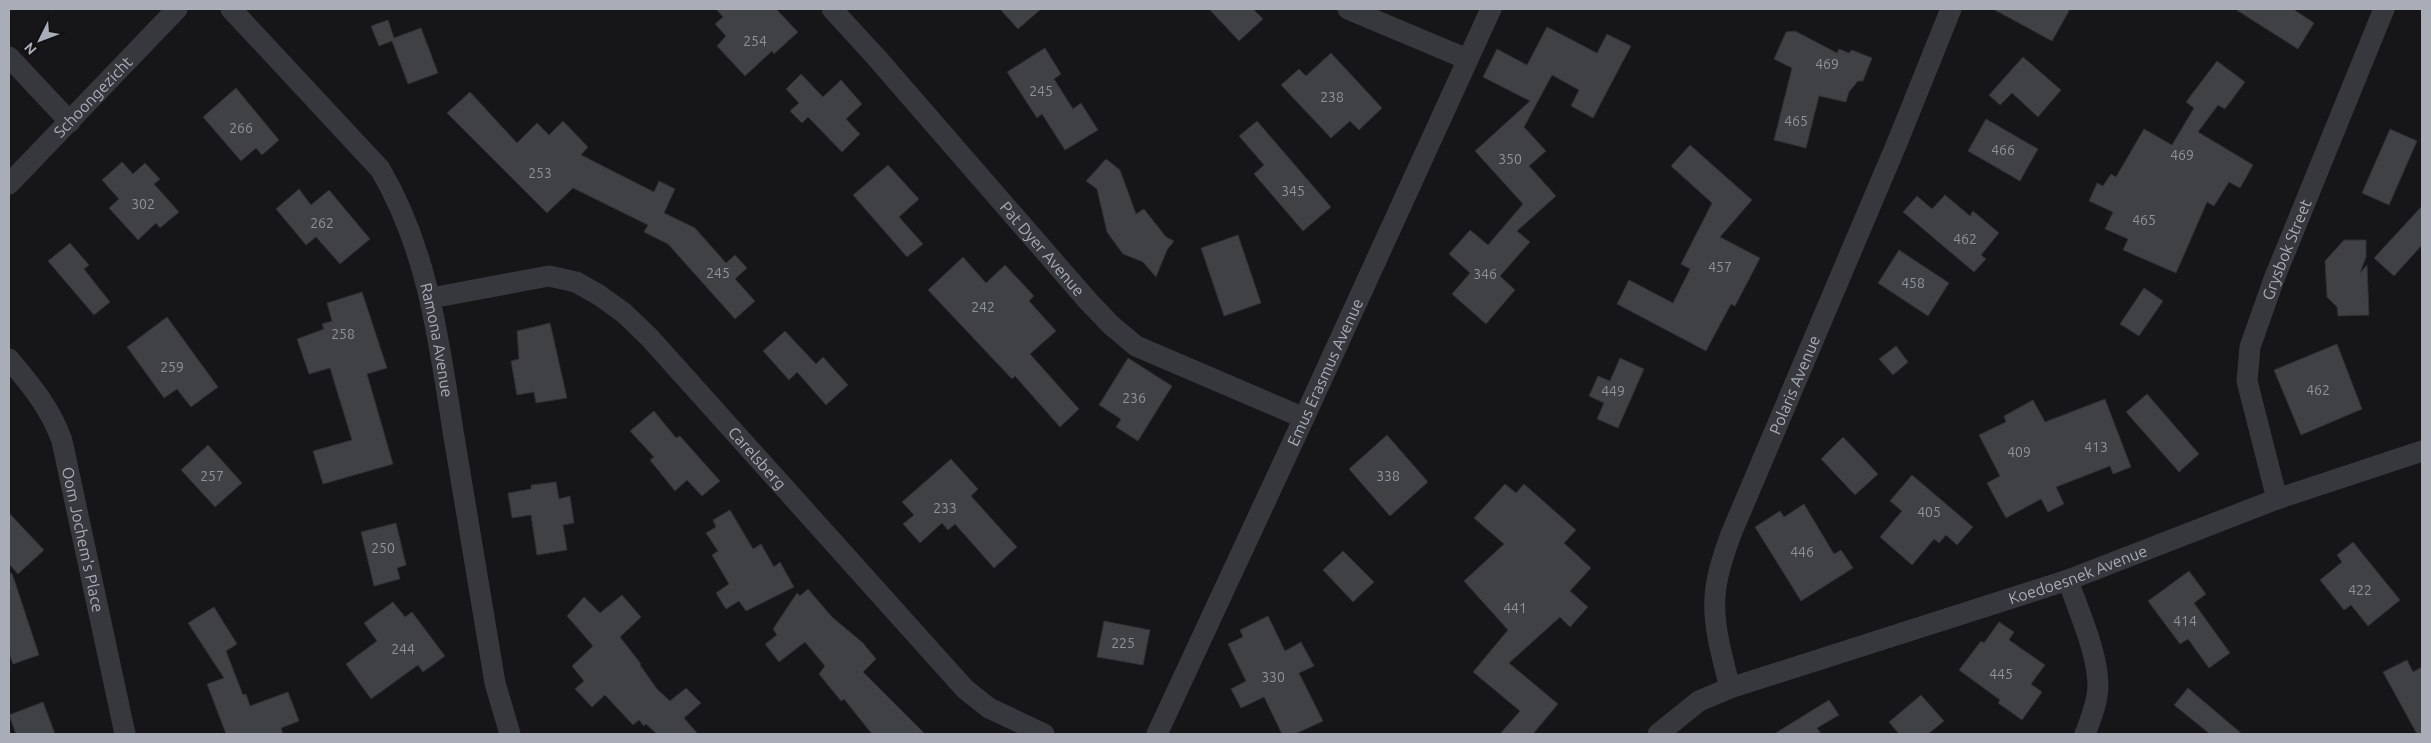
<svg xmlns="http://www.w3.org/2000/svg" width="2431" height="743" font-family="Ubuntu,sans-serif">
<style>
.building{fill:#404145;stroke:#303034}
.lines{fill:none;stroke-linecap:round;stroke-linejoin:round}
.street{stroke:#37383d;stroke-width:21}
.labels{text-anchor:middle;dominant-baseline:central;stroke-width:5;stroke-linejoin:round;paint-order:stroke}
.number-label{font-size:14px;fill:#8e929b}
.street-label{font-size:16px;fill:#a8adb8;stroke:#111113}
</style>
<rect width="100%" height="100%" fill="#161618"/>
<path class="building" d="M716 9H776L798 32 774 54 772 51 745 76 717 46 726 36 715 24 723 17Z
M1000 9H1041L1018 29Z
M1209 9H1253L1263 19 1239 41Z
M1993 9H2070L2052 41Z
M2235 9H2293L2314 23 2298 49Z
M388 20 394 38 421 28 438 73 408 84 392 41 379 46 371 26Z
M1547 27 1597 53 1607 34 1631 46 1593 118 1571 106 1579 90 1552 75 1524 127 1546 151 1529 166 1556 196 1517 231 1530 242 1500 276 1515 290 1486 324 1452 294 1470 273 1449 254 1470 230 1488 245 1523 204 1475 151 1530 101 1483 77 1497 49 1527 65Z
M1795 31 1837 53 1839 49 1849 53 1852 50 1872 58 1863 81H1858L1849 92 1846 102 1819 96 1806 148 1774 140 1792 68 1774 59 1786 32Z
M1045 48 1061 74 1054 79 1073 109 1081 103 1098 130 1065 150 1042 114 1037 118 1007 72Z
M1331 53 1382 108 1359 130 1350 121 1331 138 1281 85 1299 69 1306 76Z
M2023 57 2061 90 2038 117 2012 93 2000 105 1989 95Z
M2217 61 2245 82 2225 109 2218 105 2198 132 2253 165 2240 188 2229 182 2214 206 2207 202 2176 273 2123 250 2128 239 2105 229 2113 212 2089 201 2097 183 2103 186 2111 174 2116 177 2144 129 2172 145 2194 108 2186 102Z
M801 74 823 97 841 80 862 104 846 119 860 134 842 152 808 117 802 123 790 111 799 103 786 89Z
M236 88 279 140 262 155 256 148 241 161 203 117Z
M470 92 517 143 537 123 549 135 563 121 588 147 581 155 654 192 659 181 675 189 664 213 695 228 726 263 735 255 747 268 735 279 755 301 735 319 668 244 644 232 648 225 573 188 547 213 447 113Z
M1986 119 2038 149 2020 181 1968 151Z
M1257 121 1331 207 1303 231 1254 174 1264 165 1239 136Z
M2390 129 2417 141 2389 205 2362 193Z
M1690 145 1752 200 1720 237 1760 258 1735 306 1731 304 1706 351 1617 304 1629 280 1673 303 1690 269 1681 264 1712 203 1671 166Z
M1106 159 1120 170 1136 214 1144 209 1166 237 1174 241 1167 250 1156 277 1143 262 1123 254 1107 232 1097 189 1086 181Z
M122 162 133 174 145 163 160 179 154 184 179 212 160 228 156 223 138 240 109 208 119 199 102 180Z
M888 165 919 199 899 217 923 244 907 257 853 195Z
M299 189 311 205 329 190 370 239 340 264 316 237 306 245 276 209Z
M1945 195 1970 216 1973 211 1999 233 1981 255 1986 259 1974 272 1903 212 1917 196 1932 209Z
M2422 206V245L2394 276 2374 258Z
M1238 235 1261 303 1224 316 1201 248Z
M2344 240H2366V257L2360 273 2367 265 2369 315 2338 316 2337 307 2327 297 2325 261Z
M70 243 89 265 84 269 110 302 94 315 48 261Z
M1899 250 1949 283 1928 316 1878 283Z
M963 257 986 283 1005 265 1034 296 1029 301 1056 331 1030 354 1079 409 1060 427 1015 376 1012 379 928 290Z
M2144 288 2163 301 2139 336 2120 324Z
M362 292 387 368 367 374 393 464 323 484 313 451 352 440 330 368 309 374 297 339 324 329 322 324 332 321 327 303Z
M167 317 218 387 191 407 177 389 164 398 127 347Z
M550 323 567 398 536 403 534 392 517 395 511 361 519 359 517 331Z
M785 331 816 364 823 357 848 385 826 405 797 372 789 380 763 351Z
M2337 344 2362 409 2301 435 2274 370Z
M1896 346 1908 362 1893 375 1879 359Z
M1128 358 1172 386 1138 441 1116 427 1121 419 1099 405Z
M1620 358 1644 369 1618 428 1597 419 1604 403 1589 396 1598 376 1610 381Z
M2147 394 2199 454 2179 472 2126 412Z
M2105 399 2131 467 2113 474 2110 466 2056 487 2064 504 2048 512 2041 499 2006 518 1987 483 2000 476 1979 435 2006 422 2004 416 2033 400 2045 422Z
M654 411 676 438 680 436 720 481 702 496 687 480 675 491 650 460 654 457 630 431Z
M1387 435 1428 482 1390 516 1349 469Z
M1843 437 1878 474 1855 495 1821 459Z
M208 445 242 483 215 507 181 470Z
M951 459 978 489 971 496 1017 547 994 568 955 524 948 530 942 523 920 543 903 524 914 515 902 502Z
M1912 475 1973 527 1957 545 1946 535 1939 543 1934 539 1912 565 1880 537 1902 511 1890 501Z
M556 482 559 499 570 496 574 523 563 525 567 550 537 555 531 515 512 518 508 493 531 489V485Z
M1505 484 1516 493 1524 484 1576 530 1564 543 1591 568 1570 591 1588 607 1570 627 1560 617 1509 663 1558 704 1533 734H1500L1520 711 1473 672 1508 630 1464 581 1504 544 1474 518Z
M1804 504 1834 554 1841 550 1853 568 1801 601 1755 527 1780 511 1784 517Z
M730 510 753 549 761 544 774 567 780 562 794 587 746 611 739 601 726 609 716 593 729 584 712 555 718 551 706 533 716 527 713 520Z
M9 513 44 550 18 574 9 564Z
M396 523 406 565 397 568 400 579 374 586 361 532Z
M2353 542 2400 600 2368 626 2351 605 2344 610 2320 580 2342 562 2337 555Z
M1343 551 1374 582 1353 602 1323 570Z
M2189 571 2206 594 2194 603 2230 653 2209 668 2188 639 2180 644 2148 601Z
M12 573 39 655 13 664 9 653V574Z
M808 589 832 617 863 643 876 659 863 672 925 734H872L844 699 841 701 819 674 825 666 805 642 779 662 765 644 777 635 773 629 797 593 800 596Z
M622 595 641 617 620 637 641 664 640 665 657 689 670 701 686 688 701 703 684 718 698 734H657L646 724 644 726 639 720 633 725 605 695 592 707 575 689 584 681 572 666 593 646 567 616 584 597 600 613Z
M393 602 405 617 412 612 445 656 423 672 418 665 371 699 346 664 377 641 364 623Z
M214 607 237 644 226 651 243 695 246 694 250 706 288 692 299 721 281 728 283 734H226L207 684 224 678 188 623Z
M1268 616 1285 651 1301 642 1314 666 1299 673 1323 721 1295 734H1282L1264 697 1241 708 1231 689 1246 681 1228 644 1243 637 1240 630Z
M1104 621 1150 630 1143 665 1097 657Z
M1999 622 2014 632 2009 640 2045 665 2031 684 2042 692 2022 720 1998 703 2000 700 1959 670 1981 641 1984 643Z
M2407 660 2413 672 2422 667V734H2417L2383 672Z
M2188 688 2242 734H2210L2174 705Z
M1921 695 1944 721 1928 734H1899L1889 722Z
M1829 700 1839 715 1817 728 1821 734H1774Z
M43 702 55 734H16L9 715Z"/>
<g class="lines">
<g class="street">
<path id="s1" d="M231 9 380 169C429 252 439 343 454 437 468 519 481 601 495 683L510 734"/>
<path id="s2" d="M832 9 876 57 1088 301 1111 325 1136 346 1304 418"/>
<path d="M1348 9 1467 59"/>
<path d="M9 57 70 122"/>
<path id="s3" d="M9 184 177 9"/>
<path id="s4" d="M431 298 549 276 576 282 599 295 624 313 649 337 965 689 989 708 1044 734"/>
<path id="s5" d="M9 359C31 385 51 409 62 441L125 734"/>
<path id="s6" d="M2277 499 2247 381 2250 347 2274 279 2384 9"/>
<path d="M2068 580C2079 613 2097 650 2098 685 2098 701 2091 719 2085 734"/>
<path id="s7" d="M1730 688C1723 659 1713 628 1715 597 1716 576 1724 554 1731 534L1897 143 1951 9"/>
<path id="s8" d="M1157 734 1304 418 1491 9"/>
<path id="s9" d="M1658 734 1699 701 1730 688 2068 580 2277 499 2422 451"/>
</g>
</g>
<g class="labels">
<g class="number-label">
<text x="755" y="41">254</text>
<text x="1827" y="64">469</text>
<text x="1041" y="91">245</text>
<text x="1332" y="97">238</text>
<text x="1796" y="121">465</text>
<text x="241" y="128">266</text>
<text x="2003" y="150">466</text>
<text x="2182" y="155">469</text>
<text x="1510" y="159">350</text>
<text x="540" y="173">253</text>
<text x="1293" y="191">345</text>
<text x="143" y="204">302</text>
<text x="2144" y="220">465</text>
<text x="322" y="223">262</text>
<text x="1965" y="239">462</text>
<text x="1720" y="267">457</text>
<text x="718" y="273">245</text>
<text x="1485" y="274">346</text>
<text x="1913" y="283">458</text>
<text x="983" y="307">242</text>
<text x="343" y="334">258</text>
<text x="172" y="367">259</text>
<text x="2318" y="390">462</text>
<text x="1613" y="391">449</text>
<text x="1134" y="398">236</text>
<text x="2096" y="447">413</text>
<text x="2019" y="452">409</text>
<text x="212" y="476">257</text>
<text x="1388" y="476">338</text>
<text x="945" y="508">233</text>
<text x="1929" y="512">405</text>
<text x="383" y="548">250</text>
<text x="1802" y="552">446</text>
<text x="2360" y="590">422</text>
<text x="1515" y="608">441</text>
<text x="2185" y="621">414</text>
<text x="1123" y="643">225</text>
<text x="403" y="649">244</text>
<text x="2001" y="674">445</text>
<text x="1273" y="677">330</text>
</g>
<g class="street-label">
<text stroke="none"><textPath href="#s3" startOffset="121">Schoongezicht</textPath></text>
<text stroke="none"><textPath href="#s2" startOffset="319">Pat Dyer Avenue</textPath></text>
<text stroke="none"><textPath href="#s6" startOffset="260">Grysbok Street</textPath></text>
<text stroke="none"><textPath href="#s1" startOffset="400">Ramona Avenue</textPath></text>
<text stroke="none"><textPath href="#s8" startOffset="399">Emus Erasmus Avenue</textPath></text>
<text stroke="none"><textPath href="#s7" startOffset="320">Polaris Avenue</textPath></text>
<text stroke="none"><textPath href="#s4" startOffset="402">Carelsberg</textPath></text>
<text stroke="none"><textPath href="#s5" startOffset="199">Oom Jochem's Place</textPath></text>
<text stroke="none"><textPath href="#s9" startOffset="452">Koedoesnek Avenue</textPath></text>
</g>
</g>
<rect width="2431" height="743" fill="none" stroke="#a8adb8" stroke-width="20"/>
<g transform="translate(40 40) rotate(228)" stroke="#111113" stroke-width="4" paint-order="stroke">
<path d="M0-4L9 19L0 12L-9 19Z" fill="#a8adb8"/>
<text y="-8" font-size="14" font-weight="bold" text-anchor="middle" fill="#a8adb8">N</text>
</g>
</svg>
